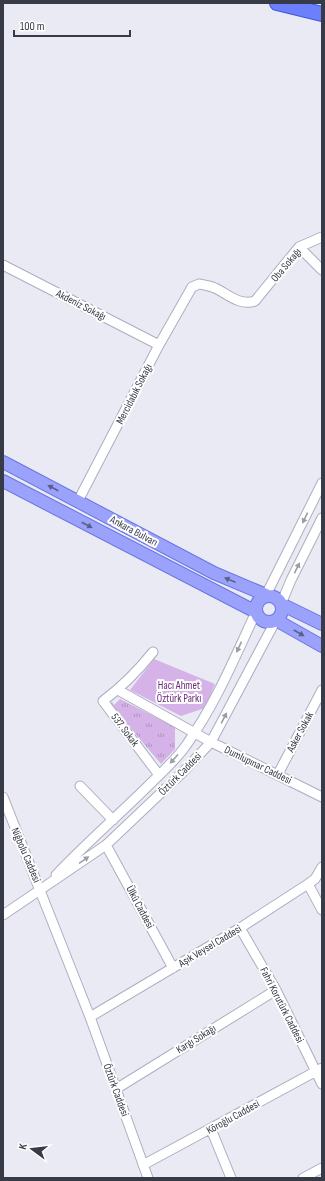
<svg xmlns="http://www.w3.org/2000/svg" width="325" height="1181" font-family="'Sofia Sans Condensed',sans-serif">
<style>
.grass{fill:url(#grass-tufts)}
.green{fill:#d5b3e8}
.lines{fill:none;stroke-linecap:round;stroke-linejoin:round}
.minor-casing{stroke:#acaec0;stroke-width:11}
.major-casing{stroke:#6975e2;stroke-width:14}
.highway-casing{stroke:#3c57db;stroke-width:16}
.minor{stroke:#fff;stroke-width:9}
.major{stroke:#9aa2fc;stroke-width:12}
.highway{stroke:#6d80fb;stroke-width:14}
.oneway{fill:#5a5f87}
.oneway2{fill:#9b9da4}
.labels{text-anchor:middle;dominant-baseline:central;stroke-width:4;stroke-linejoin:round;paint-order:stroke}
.street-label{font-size:11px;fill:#373b48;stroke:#fff}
.park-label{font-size:11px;fill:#6b2b79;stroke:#fff}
</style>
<defs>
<pattern id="grass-tufts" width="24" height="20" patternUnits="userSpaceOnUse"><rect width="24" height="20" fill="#d5b3e8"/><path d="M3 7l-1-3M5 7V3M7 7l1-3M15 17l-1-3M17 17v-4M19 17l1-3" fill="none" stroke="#ae93be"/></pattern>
</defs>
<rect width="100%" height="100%" fill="#e9eaf4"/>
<path class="grass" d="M120 699 175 727V749L161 764 110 704 112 702 114 705Z"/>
<path class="green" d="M154 659 215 684 205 708 181 716 130 690Z"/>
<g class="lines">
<defs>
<path id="minor" d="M299 247 322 270
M3 265 159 345
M78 501 159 345 192 287 199 284C205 285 210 286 215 288 229 295 240 306 255 301L299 247 322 237
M266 595 322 483
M281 604 291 580 322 518
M153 652C137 672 123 686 103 701L159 775
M118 690 211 742 322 797
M278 774 322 690
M80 786 113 820
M3 797 90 1017 148 1178
M106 845 173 968
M56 875C86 843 119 815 150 784 163 771 177 759 187 744 216 703 235 657 256 612
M308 884 322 910
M3 915 106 845 184 771 211 742 276 620
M240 928 276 990 322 1084
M90 1017 240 928 308 884 315 879 322 867
M116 1089 276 990
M211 1129 231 1178
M143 1165 322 1068
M303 1178 322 1168"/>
<path id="major" d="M3 462 214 573 266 595
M3 481 256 612
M256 609a13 13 0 1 1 26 0a13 13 0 1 1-26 0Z
M281 604 322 624
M276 620 322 646"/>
<path id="highway" d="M277 3 322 14"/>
</defs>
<use href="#minor" class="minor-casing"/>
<use href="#major" class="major-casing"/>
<use href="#highway" class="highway-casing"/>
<use href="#minor" class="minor"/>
<use href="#major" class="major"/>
<use href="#highway" class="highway"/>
</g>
<defs><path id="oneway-solid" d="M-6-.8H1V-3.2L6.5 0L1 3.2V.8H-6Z"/></defs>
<g class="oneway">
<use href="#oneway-solid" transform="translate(53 488) rotate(-152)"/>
<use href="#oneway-solid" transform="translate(87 525) rotate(28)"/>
<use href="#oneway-solid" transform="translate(230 580) rotate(-158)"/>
<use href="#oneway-solid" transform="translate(299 633) rotate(30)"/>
</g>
<g class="oneway2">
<use href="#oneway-solid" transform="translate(305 518) rotate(116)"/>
<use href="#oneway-solid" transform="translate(297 568) rotate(-64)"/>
<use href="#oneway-solid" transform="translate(239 647) rotate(115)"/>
<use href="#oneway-solid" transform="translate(224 718) rotate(-62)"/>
<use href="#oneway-solid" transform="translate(174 759) rotate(132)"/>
<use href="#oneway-solid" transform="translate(84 860) rotate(-35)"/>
</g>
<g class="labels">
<g class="street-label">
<text transform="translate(286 265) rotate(-50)">Oba Sokağı</text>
<text transform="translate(81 305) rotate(27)">Akdeniz Sokağı</text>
<text transform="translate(134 394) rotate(-63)">Mercidabık Sokağı</text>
<text transform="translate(134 531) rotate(28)">Ankara Bulvarı</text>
<text transform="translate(125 730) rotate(53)">537. Sokak</text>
<text transform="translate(300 732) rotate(-62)">Asker Sokak</text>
<text transform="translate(258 765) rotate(26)">Dumlupınar Caddesi</text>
<text transform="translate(180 774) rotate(-45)">Öztürk Caddesi</text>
<text transform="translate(26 855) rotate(67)">Niğbolu Caddesi</text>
<text transform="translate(140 907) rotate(62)">Ülkü Caddesi</text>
<text transform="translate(210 946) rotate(-31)">Aşık Veysel Caddesi</text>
<text transform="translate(282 1005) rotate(63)">Fahri Korutürk Caddesi</text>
<text transform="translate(196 1039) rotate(-32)">Kargı Sokağı</text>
<text transform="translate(116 1090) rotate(70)">Öztürk Caddesi</text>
<text transform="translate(233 1117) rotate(-29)">Köroğlu Caddesi</text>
</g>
<g class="park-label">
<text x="179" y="685">Hacı Ahmet<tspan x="179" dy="13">Öztürk Parkı</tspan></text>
</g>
</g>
<rect width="325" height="1181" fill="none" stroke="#373b48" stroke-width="8"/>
<g transform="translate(32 1149) rotate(285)" stroke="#ffffff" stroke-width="3" paint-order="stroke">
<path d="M0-3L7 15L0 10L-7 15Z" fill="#373b48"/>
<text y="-6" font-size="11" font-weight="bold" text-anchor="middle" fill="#373b48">K</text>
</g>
<path d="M14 30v6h116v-6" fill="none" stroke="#373b48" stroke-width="2"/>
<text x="20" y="30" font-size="12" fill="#373b48" stroke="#ffffff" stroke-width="3" paint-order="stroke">100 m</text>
</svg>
